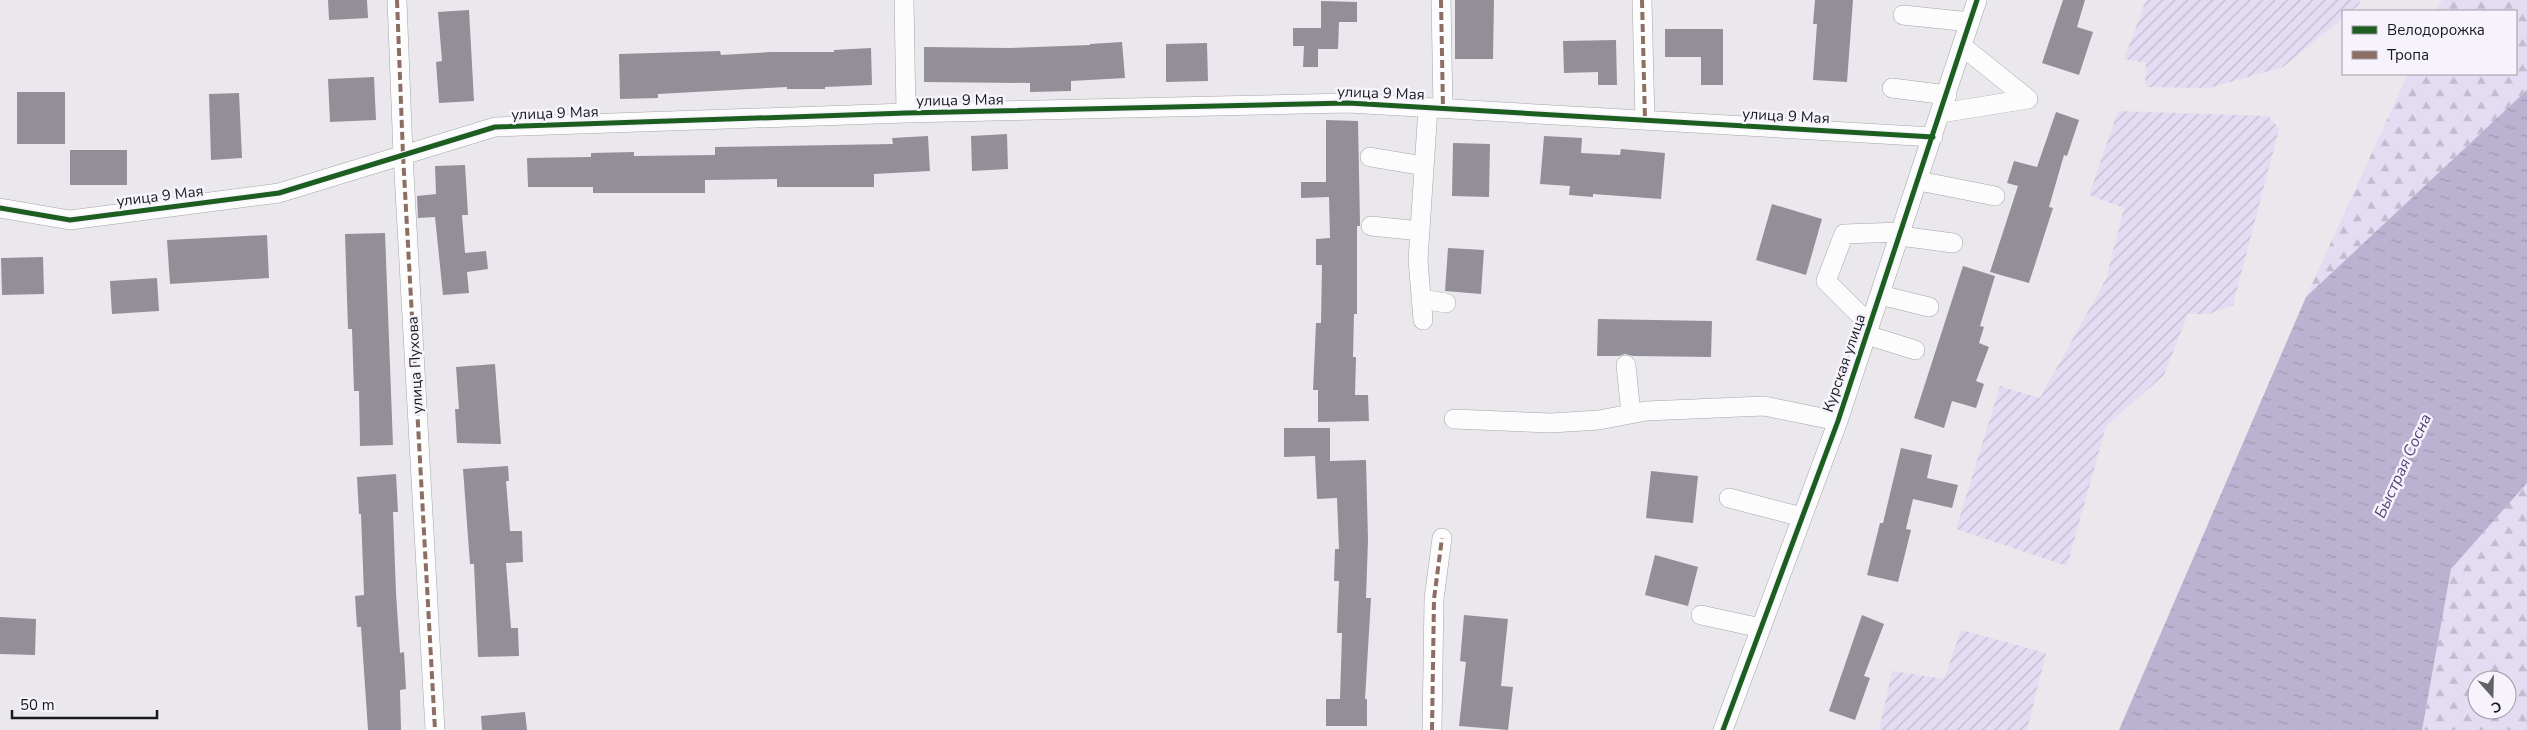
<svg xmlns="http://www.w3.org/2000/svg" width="2527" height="730" font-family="'Nunito Sans',sans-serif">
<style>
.forest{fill:url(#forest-firs);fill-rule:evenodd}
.garden{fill:url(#garden-furrows)}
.water{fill:url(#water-ripples)}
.building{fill:#938f98}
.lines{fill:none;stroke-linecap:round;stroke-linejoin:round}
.minor-casing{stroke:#a5a4a8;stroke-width:20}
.minor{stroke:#fcfcfc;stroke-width:19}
.quiet{stroke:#8d6e63;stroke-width:4;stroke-dasharray:8 4;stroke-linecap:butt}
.cycleway-casing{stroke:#f6f3fc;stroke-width:8}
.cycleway{stroke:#1b5e20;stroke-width:5}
.labels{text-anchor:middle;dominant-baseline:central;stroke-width:5;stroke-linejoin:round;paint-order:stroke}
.street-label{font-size:15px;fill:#19181b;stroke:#f6f3fc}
.water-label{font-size:16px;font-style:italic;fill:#57437a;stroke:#f6f3fc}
</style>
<defs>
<pattern id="forest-firs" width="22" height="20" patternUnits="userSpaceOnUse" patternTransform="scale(1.25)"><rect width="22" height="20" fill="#e3dcf2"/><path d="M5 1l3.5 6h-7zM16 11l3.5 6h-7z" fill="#c2bccf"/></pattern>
<pattern id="garden-furrows" width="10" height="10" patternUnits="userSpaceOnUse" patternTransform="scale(1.25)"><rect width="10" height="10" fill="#e3dcf2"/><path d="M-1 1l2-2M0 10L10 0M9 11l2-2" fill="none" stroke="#c2bccf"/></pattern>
<pattern id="water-ripples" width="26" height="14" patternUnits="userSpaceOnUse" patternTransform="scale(1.25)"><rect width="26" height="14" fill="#bbb1d0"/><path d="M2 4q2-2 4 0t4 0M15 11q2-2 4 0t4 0" fill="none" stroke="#a098b2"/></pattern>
</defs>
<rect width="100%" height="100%" fill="#eae8ed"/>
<path class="forest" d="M2442 0H2527V90L2306 297 2408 74H2516V11H2436Z
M2527 483V730H2422L2451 568ZM2477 680H2507V710H2477Z"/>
<path class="garden" d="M2146 0H2361C2357 9 2352 11 2343 11V18L2283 67 2209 88 2145 87 2146 63 2124 59Z
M2118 111 2268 116 2279 129 2233 305 2209 314H2188L2164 375 2106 426 2067 566 1956 529 2000 386 2040 398 2106 279 2124 208 2089 195Z
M1961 630 2046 653 2027 730H1879L1892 671 1944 679Z"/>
<path class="water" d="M2527 90V483L2451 569 2422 730H2119L2306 297Z"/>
<path class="building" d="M328 0H367L368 18 329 20Z
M1455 0H1494L1493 59H1455Z
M1815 0H1853L1847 82 1813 80 1817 24H1813Z
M2063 0H2085L2077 27 2093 32 2079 75 2042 63Z
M1321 1 1357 2V22H1339L1338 49H1318V67H1303L1304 46H1293V28H1321Z
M469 10 474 101 439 103 436 62 442 61 438 12Z
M1665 29H1723V85H1701V57H1665Z
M1616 40 1617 85H1598V72L1564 73 1563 41Z
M1122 42 1125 78 1071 81V91L1030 92V83L924 82V47L1009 48 1090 45V44Z
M1207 43 1208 81 1166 82V44Z
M871 48 872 85 825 87V89H787V87L658 94V98L620 99 619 54 720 51 721 55 771 52H834V50Z
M374 77 376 120 330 122 328 79Z
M17 92H65V144H17Z
M239 93 242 158 211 160 209 94Z
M2056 112 2079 120 2067 156 2064 155 2049 207 2053 208 2029 283 1990 272 2018 186 2007 183 2014 161 2037 167Z
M1326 120 1358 121 1360 224V226H1357V314H1354L1353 357H1356L1355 395H1368L1369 421 1318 422V390H1313L1316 323H1321L1322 265H1316V239L1330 238 1329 197 1301 198V182H1326Z
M1007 134 1008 169 972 171 971 136Z
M928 136 930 171 874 174V187H777V179L705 180V193H593V187H528L527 158 591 157V153L634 152V156L715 155V147L893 144 892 138Z
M1544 136 1582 138 1581 153 1620 155 1621 149 1665 153 1661 199 1593 194V197L1569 195 1570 186 1540 184Z
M1453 143 1490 144 1489 197 1452 196Z
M70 150H127V185H70Z
M465 165 468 215H462L465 253 486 251 488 269 467 272 469 293 443 295 435 217 418 218 417 196 436 194 435 166Z
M1772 204 1822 219 1806 275 1756 260Z
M385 233 393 445 360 446 359 391H354L352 329H348L345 234Z
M267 235 269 278 170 284 167 240Z
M1448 248 1484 250 1481 294 1445 291Z
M43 257 44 294 2 295 1 258Z
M1963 266 1995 276 1980 326 1984 327 1979 343 1989 347 1976 381 1984 384 1976 408 1952 401 1944 428 1914 418Z
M157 278 159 311 112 314 110 281Z
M1598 319 1712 321 1711 357 1633 356 1625 354 1619 356H1597Z
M495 364 501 444 457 443 455 409H459L456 367Z
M1284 428H1330V461L1366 460 1368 540 1366 598H1371L1365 699H1367V726H1326V699H1340L1342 633H1337L1339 581H1334L1335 549H1339L1337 498 1317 499 1315 456 1284 457Z
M1901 448 1932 455 1927 478 1958 485 1952 508 1913 499 1906 529 1911 530 1898 582 1867 575 1880 523H1883Z
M508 466 509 481H506L510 531H522L523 562 506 563 511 628H518L519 656 478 657 474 564H470L463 469Z
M1651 471 1698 476 1693 523 1646 518Z
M396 474 398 512H393L396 593 400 653 404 652 406 689 400 690 401 730H368L361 627H357L355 596 364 595 361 514H359L357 477Z
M1655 555 1698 567 1688 606 1645 595Z
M1464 615 1508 619 1501 686 1513 687 1508 730 1459 726 1466 662 1460 661Z
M1862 615 1884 624 1864 676 1870 678 1855 720 1829 711Z
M0 617 36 619 35 655 0 654Z
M525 712 527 730H482L481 716Z"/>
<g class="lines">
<defs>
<path id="minor" d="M397 0 403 155 435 730
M904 0 906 113
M1441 0 1443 109
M1642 0 1645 120
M1903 15 1970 22
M1892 88 1947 95
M1941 113 2028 99 1962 46
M1370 157 1424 166
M1919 181 1995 196
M0 208 70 220 279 193 495 127 906 113 1348 103 1933 137
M1371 226 1420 231
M1900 236 1953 243
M1880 295 1929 307
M1421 299 1446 303
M1423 320 1418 260 1428 108
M1870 325 1826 281 1844 234 1901 232
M1867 335 1915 350
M1626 365 1631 414
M1454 419 1551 423 1599 420 1646 411 1764 406 1838 421
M1729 498 1802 517
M1701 615 1761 628
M1432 730 1434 599 1442 538
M1723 730 1838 421 1977 0"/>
</defs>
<use href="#minor" class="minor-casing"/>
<use href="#minor" class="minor"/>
<path class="quiet" d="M397 0 403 155 435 730
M1441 0 1443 109
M1642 0 1645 120
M1432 730 1434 599 1442 538"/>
<defs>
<path id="cycleway" d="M0 208 70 220 279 193 495 127 906 113 1348 103 1933 137
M1723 730 1838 421 1977 0"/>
</defs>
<use href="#cycleway" class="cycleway-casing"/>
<use href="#cycleway" class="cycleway"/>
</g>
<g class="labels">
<g class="street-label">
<text transform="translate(1381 93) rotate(2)">улица 9 Мая</text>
<text transform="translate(960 100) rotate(-1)">улица 9 Мая</text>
<text transform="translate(555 113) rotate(-2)">улица 9 Мая</text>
<text transform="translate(1786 116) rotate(3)">улица 9 Мая</text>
<text transform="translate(160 196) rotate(-7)">улица 9 Мая</text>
<text transform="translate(1844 363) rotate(-71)">Курская улица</text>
<text transform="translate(415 365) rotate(-93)">улица Пухова</text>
</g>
<g class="water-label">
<text transform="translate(2403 466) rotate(-65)">Быстрая Сосна</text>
</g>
</g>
<rect x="2342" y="10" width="175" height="65" fill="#f6f3fc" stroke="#9e9ba2"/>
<rect x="2352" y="26" width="25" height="8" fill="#1b5e20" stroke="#9e9ba2"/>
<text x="2387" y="35" font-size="15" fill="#19181b">Велодорожка</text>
<rect x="2352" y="51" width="25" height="8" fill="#8d6e63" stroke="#9e9ba2"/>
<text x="2387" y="60" font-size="15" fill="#19181b">Тропа</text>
<g transform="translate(2492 695) rotate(160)"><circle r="24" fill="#f6f3fc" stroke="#9e9ba2"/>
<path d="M0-4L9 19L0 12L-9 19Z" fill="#626164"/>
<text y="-8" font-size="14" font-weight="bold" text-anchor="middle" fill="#19181b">С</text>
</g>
<path d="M12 710v8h145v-8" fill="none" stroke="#19181b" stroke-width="2.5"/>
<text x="20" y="710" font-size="15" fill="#19181b" stroke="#f6f3fc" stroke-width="4" paint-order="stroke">50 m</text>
</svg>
